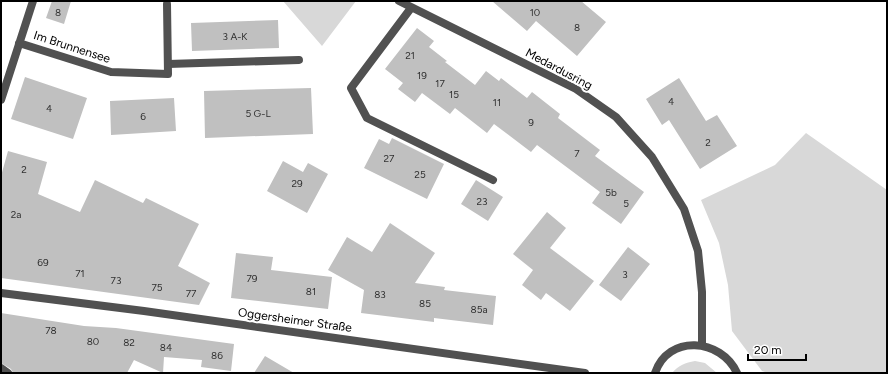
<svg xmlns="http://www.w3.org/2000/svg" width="888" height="374" font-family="Figtree,sans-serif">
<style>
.green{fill:#d8d8d8}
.building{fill:#c0c0c0}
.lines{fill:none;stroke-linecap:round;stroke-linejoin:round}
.service{stroke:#515151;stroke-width:8}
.minor{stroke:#515151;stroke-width:8}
.tertiary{stroke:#515151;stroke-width:8}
.labels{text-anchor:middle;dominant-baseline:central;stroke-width:4;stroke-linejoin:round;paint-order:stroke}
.number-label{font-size:10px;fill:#303030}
.street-label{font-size:12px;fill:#000;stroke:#fff}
</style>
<rect width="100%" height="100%" fill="#fff"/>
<path class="green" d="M283 1H356L322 46Z
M806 133 887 190V373H768L762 371 732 331 728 285 719 243 701 200 775 165Z
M695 361 705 363 717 373H672C679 365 685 363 695 361Z"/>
<path class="building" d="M52 1H71L64 24 46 18Z
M492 1H581L606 22 577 56 536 21 527 31Z
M278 20 279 48 192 51 191 23Z
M417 28 434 41 429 47 447 61 445 62 475 85 486 71 499 81 501 78 527 98 532 92 560 114 558 118 600 150 595 156 644 192 621 224 592 203 600 192 537 145 531 152 494 124 487 133 455 108 450 114 422 93 415 102 398 89 403 83 385 69Z
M25 77 87 98 73 139 11 119Z
M679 78 706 121 717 115 737 146 700 169 669 120 662 125 646 99Z
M311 88 313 134 205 138 204 91Z
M174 98 176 131 111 135 110 101Z
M392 138 444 164 427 199 364 168 379 139 389 144Z
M8 151 47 162 38 194 80 212 95 180 143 203 146 198 199 224 178 266 210 283 199 305 1 278V176Z
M283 161 303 172 308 163 328 174 307 213 267 191Z
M476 180 503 197 488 221 461 204Z
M547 212 566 228 550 248 594 281 570 311 546 293 541 300 522 285 533 270 513 254Z
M390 223 435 253 415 283 445 287 444 290 496 296 493 325 434 318V322L361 313 364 290 328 270 347 237 372 252Z
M628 247 650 264 621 301 599 285Z
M236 253 273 257 271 270 332 277 328 309 231 298Z
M1 313 84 326 116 328 234 344 231 371 201 367 202 360 164 357 163 373 134 360 127 373H13L11 369 1 363Z
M265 356 294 373H254Z"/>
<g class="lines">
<path class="service" d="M411 8 351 88 367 118 493 180
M168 64 299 60"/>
<path class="minor" d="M399 1 576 89 616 117 652 157 684 209 698 251 702 292V345
M19 43 111 72 168 74 167 4
M1 100 33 1
M1 368 8 373"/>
<path class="tertiary" d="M1 293 144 311 585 373
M655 373C668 334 721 338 737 373"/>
</g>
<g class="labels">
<g class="number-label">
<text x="58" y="12">8</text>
<text x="535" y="12">10</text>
<text x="577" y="27">8</text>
<text x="235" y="36">3 A-K</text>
<text x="410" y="55">21</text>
<text x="422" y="75">19</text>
<text x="440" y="83">17</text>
<text x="454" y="94">15</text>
<text x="671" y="101">4</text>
<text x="497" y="102">11</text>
<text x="49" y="108">4</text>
<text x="258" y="113">5 G-L</text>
<text x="143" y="116">6</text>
<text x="531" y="122">9</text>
<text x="708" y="142">2</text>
<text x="577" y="153">7</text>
<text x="389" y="158">27</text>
<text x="24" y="169">2</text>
<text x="420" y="174">25</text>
<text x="297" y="183">29</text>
<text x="611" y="192">5b</text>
<text x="482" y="201">23</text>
<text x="626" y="203">5</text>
<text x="16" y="214">2a</text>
<text x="43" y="262">69</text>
<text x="80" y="273">71</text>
<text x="625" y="274">3</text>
<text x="252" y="278">79</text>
<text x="116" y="280">73</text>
<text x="157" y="287">75</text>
<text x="311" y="291">81</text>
<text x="191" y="293">77</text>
<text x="380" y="294">83</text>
<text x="425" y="303">85</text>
<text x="479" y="309">85a</text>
<text x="51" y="330">78</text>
<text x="93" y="341">80</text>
<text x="129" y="342">82</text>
<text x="166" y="347">84</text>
<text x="217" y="355">86</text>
</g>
<g class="street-label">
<text transform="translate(72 47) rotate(18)">Im Brunnensee</text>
<text transform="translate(559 69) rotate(28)">Medardusring</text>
<text transform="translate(295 320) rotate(8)">Oggersheimer Straße</text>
</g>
</g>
<rect width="888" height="374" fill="none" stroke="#000000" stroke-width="4"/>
<path d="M748 354v6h58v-6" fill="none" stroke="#000000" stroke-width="2"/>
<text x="754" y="354" font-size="12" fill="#000000" stroke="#ffffff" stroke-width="3" paint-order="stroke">20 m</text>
</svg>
